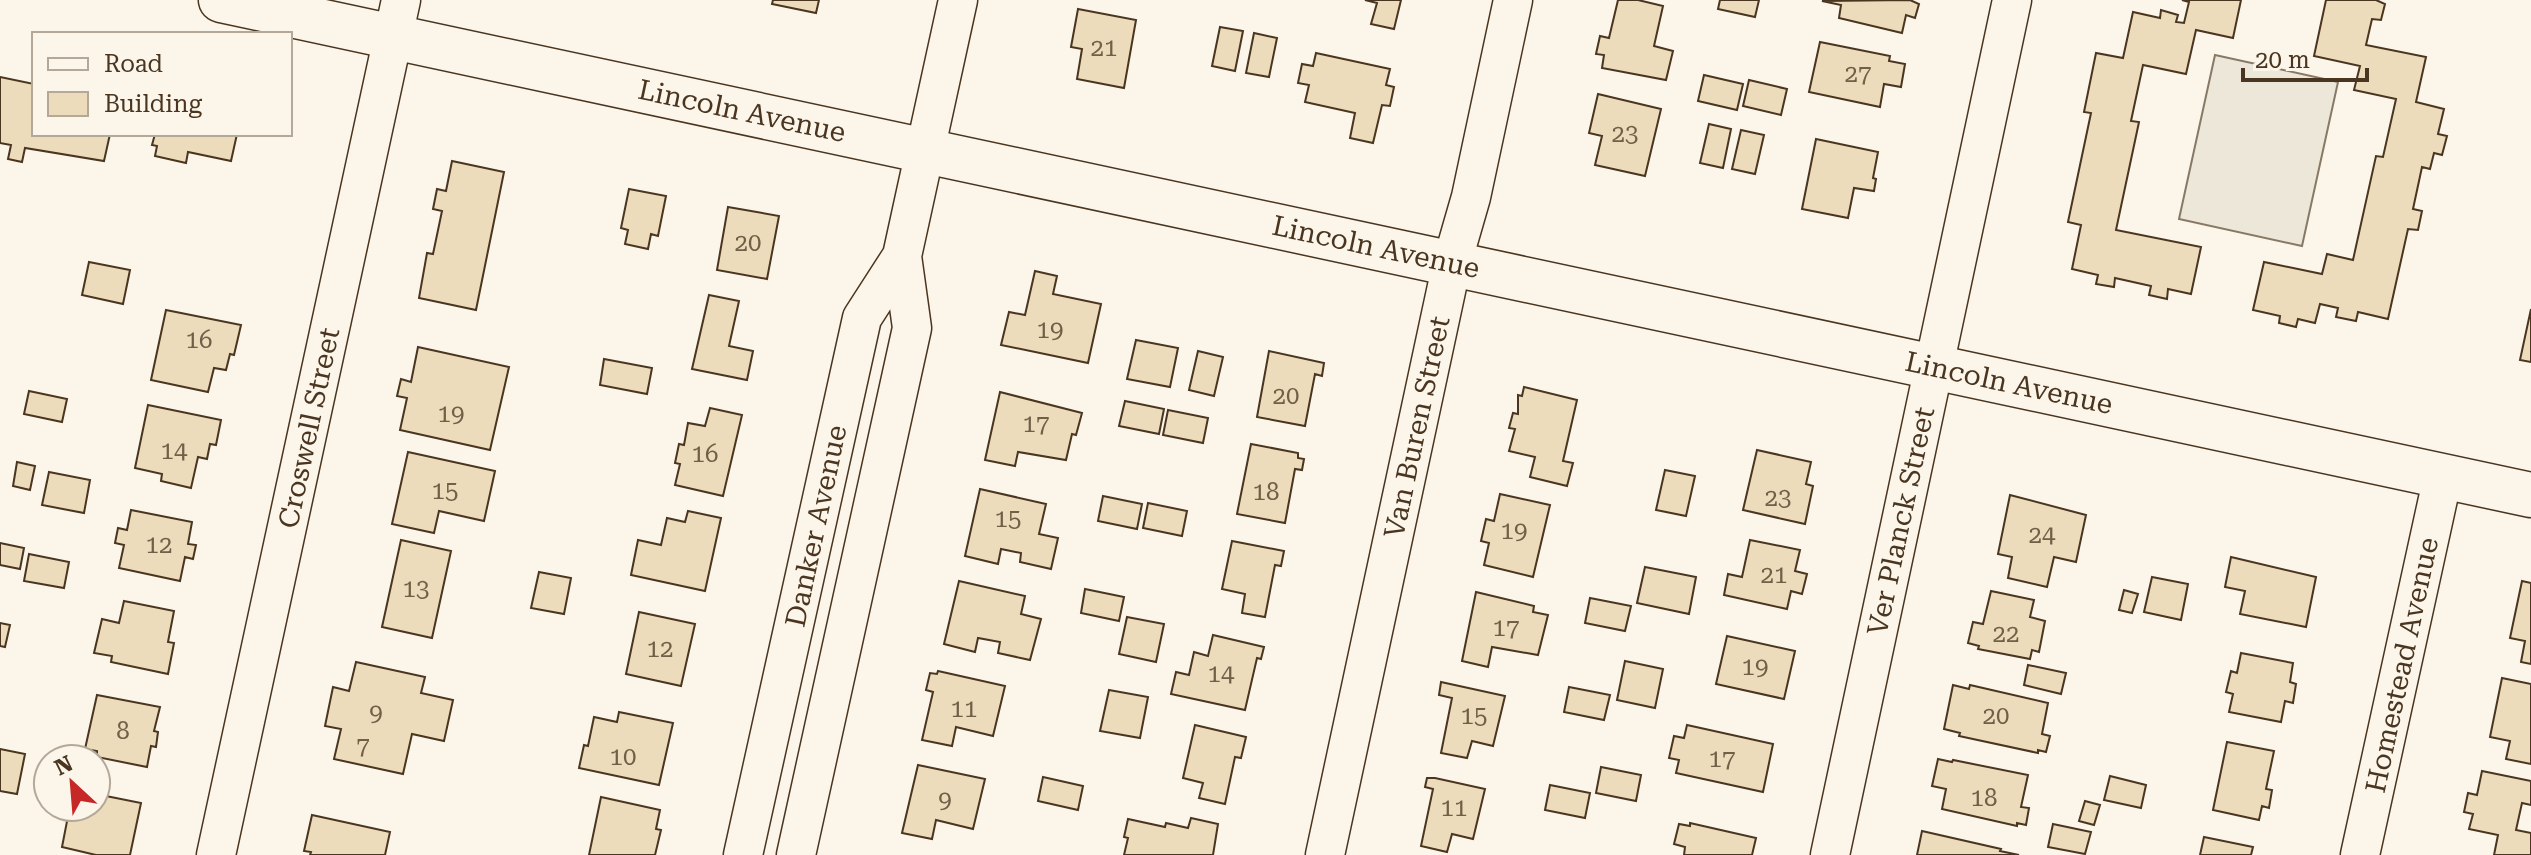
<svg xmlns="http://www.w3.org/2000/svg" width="2531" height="855" font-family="'Roboto Serif',serif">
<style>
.parking{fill:#ede7d9;stroke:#887966;stroke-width:2}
.building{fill:#ecdcbc;stroke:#4a3520;stroke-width:2}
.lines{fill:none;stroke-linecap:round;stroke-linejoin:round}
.minor-casing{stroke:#4a3520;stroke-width:41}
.tertiary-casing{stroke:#4a3520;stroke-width:47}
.minor{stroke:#fbf6e9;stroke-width:38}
.tertiary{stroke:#fbf6e9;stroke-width:44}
.labels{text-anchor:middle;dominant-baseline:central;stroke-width:6;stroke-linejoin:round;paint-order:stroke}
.number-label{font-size:24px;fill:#725f47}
.street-label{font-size:28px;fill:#4a3520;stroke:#fbf6e9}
</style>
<rect width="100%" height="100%" fill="#fbf6e9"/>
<path class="parking" d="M2215 55 2338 82 2302 246 2179 219Z"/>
<path class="building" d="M773 0H819L816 13 772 4Z
M1365 0H1401L1394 29 1371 24 1377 3Z
M1618 0H1638L1663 6 1654 46 1673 51 1666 80 1602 68 1604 55 1596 54 1600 36 1609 38Z
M1720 0H1759L1755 17 1718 9Z
M1910 0 1919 4 1915 18 1906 15 1902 33 1839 18 1841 5 1822 1Z
M2182 0H2241L2233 38 2196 30 2186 74 2143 65 2131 121 2139 122 2116 230 2201 247 2191 294 2168 289 2167 299 2149 295 2151 286 2115 278 2114 287 2096 284 2098 275 2072 269 2081 225 2068 222 2091 113 2084 112 2096 53 2123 58 2133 12 2160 18 2161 10 2178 15 2176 22 2184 23 2189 2Z
M2326 0H2376L2385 4 2381 20 2372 19 2366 45 2426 57 2416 102 2444 109 2438 134 2447 136 2442 155 2434 153 2430 169 2422 167 2413 209 2422 211 2418 230 2408 229 2388 319 2358 312 2356 321 2336 317 2338 308 2320 304 2315 323 2298 319 2296 327 2279 323 2280 316 2253 310 2264 262 2322 274 2327 254 2353 260 2376 156 2383 157 2396 99 2354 90 2360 66 2314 56Z
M1078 9 1136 20 1124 88 1077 79 1082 49 1071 47Z
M1220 27 1243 31 1235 71 1212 66Z
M1254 33 1277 38 1269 77 1246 73Z
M1820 42 1890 56 1889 61 1905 64 1901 87 1884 84 1880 107 1809 92Z
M1316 53 1390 69 1386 85 1394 87 1390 106 1382 105 1373 143 1350 138 1355 113 1305 102 1309 85 1298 83 1302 64 1313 66Z
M1704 75 1743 84 1737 110 1698 101Z
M0 77 34 84V134H110L104 161 25 148 22 162 8 159 11 145 0 143Z
M1749 80 1787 89 1781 115 1743 106Z
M1598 94 1661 109 1645 176 1595 165 1602 136 1589 133Z
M1709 124 1731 129 1723 168 1700 163Z
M1741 130 1764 135 1755 174 1732 169Z
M155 134H237L231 161 188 152 186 163 155 156 157 146 152 145Z
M1816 139 1878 152 1873 178 1876 179 1874 191 1854 188 1848 218 1802 209Z
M452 161 504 172 476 310 419 298 427 253 433 254 442 211 433 209 437 189 446 191Z
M629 189 666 196 658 236 651 234 648 249 625 244 628 230 621 228Z
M728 207 779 216 767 279 717 270Z
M89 262 130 270 123 304 82 295Z
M1035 271 1057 276 1053 294 1101 304 1088 363 1001 345 1009 312 1025 315Z
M709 295 739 301 729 346 753 351 747 380 692 369Z
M2531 309V362L2520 360Z
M166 310 241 325 234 355 230 354 226 370 214 368 208 392 151 380Z
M1136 340 1178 348 1170 387 1127 379Z
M418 347 509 367 490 450 400 430 407 398 397 396 401 379 411 382Z
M1198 351 1223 357 1214 396 1189 390Z
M1269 351 1324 363 1322 376 1315 374 1305 426 1257 417Z
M604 359 652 368 647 394 600 385Z
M1524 387 1577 400 1563 461 1573 463 1567 486 1530 477 1535 457 1509 451 1515 429 1509 428 1513 413 1518 414V395L1522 396Z
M29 391 67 399 62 422 24 414Z
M1000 392 1082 413 1076 435 1072 434 1066 460 1018 452 1015 466 985 460Z
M1125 401 1164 409 1159 434 1119 426Z
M148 405 221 420 216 445 210 444 207 459 198 457 191 488 161 481 162 474 135 468Z
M710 408 742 415 723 496 675 485 680 464 675 463 679 444 684 445 688 423 705 426Z
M1168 410 1208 418 1203 443 1163 435Z
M1251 444 1298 453V458L1304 459 1302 470 1295 469 1285 523 1237 514Z
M1757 450 1811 462 1806 484 1813 486 1805 524 1743 510Z
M408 452 495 471 484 521 439 511 434 533 392 524Z
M17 462 35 466 30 490 13 486Z
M1665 470 1695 476 1686 516 1656 510Z
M49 472 90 480 84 513 42 505Z
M980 489 1046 504 1039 534 1058 538 1051 569 1020 562 1021 553 1001 549 998 564 965 556Z
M1500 494 1550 505 1533 577 1484 565 1489 543 1481 541 1486 519 1494 521Z
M2010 495 2086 515 2076 562 2054 557 2047 587 2008 578 2012 557 1998 554Z
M1103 496 1142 504 1137 529 1098 521Z
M1148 503 1187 511 1182 536 1143 528Z
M131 510 192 522 188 544 196 545 193 559 185 557 180 581 119 568 124 545 115 543 118 528 127 530Z
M688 511 721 518 705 591 631 575 638 540 661 545 667 518 685 522Z
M401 540 451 551 432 638 382 627Z
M1750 540 1800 550 1795 571 1807 574 1802 594 1791 591 1787 609 1724 595 1728 574 1742 577Z
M1232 541 1284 551 1281 566 1275 565 1265 617 1242 613 1245 594 1222 589Z
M0 543 24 548 20 569 0 565Z
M29 554 69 562 64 588 24 581Z
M2231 557 2316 577 2306 627 2240 614 2245 591 2225 587Z
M1645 567 1696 577 1689 614 1637 603Z
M539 572 571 578 564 614 531 608Z
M2152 577 2188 584 2181 620 2144 612Z
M959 581 1025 596 1021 614 1041 619 1030 660 998 653 1000 642 978 638 975 652 944 644Z
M2522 581 2531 583V664L2521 662 2525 641 2510 638Z
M1085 589 1124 597 1119 621 1081 613Z
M2124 590 2138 594 2132 613 2119 610Z
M1991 591 2034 600 2030 617 2045 621 2039 652 2032 650 2030 659 1978 649 1979 646 1968 643 1973 622 1983 624Z
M1476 592 1534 606 1533 612 1548 615 1538 655 1492 647 1488 667 1462 661Z
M1590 598 1631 606 1625 631 1585 623Z
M124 601 174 611 168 642 174 643 168 674 111 662 112 656 94 653 102 619 119 623Z
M639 612 695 624 681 686 626 674Z
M1127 617 1164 624 1156 662 1119 654Z
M0 623 10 625 5 647 0 646Z
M1213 635 1264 647 1261 659 1257 658 1245 710 1171 694 1176 672 1189 675 1194 652 1208 656Z
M1727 636 1795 651 1784 699 1716 684Z
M2241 653 2293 663 2290 682 2296 684 2293 703 2285 701 2281 722 2229 712 2233 694 2226 692 2231 671 2237 673Z
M1625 661 1663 669 1655 708 1617 700Z
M356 662 425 677 421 693 453 700 444 741 412 734 403 774 334 759 341 729 325 726 333 687 349 691Z
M2028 665 2066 673 2061 694 2024 685Z
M938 671 1005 686 993 736 956 727 952 746 922 740 933 692 926 690 930 673 937 674Z
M2502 678 2531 684V764L2506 759 2510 741 2490 737Z
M1441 682 1505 696 1493 746 1472 741 1467 758 1441 753 1452 698 1439 695Z
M1953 685 1969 689 1970 685 2048 703 2042 734 2050 736 2046 752 2038 750V753L1959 736 1960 733 1944 729Z
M1569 687 1610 695 1604 720 1564 712Z
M1109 690 1148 697 1140 738 1100 731Z
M97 695 160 707 154 731 158 732 156 747 151 746 147 767 97 757V751L85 749Z
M619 712 673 723 659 785 579 768 584 745 588 746 594 717 617 722Z
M1195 725 1246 737 1241 758 1235 757 1225 804 1199 798 1203 783 1183 778Z
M1687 725 1773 744 1763 792 1676 773 1679 760 1669 758 1674 736 1684 738Z
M2227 742 2274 751 2266 789 2272 790 2269 808 2262 806 2259 820 2213 810Z
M0 749 25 754 17 794 0 791Z
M1938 759 1952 762 1953 760 2028 775 2021 807 2029 808 2026 825 2017 823V826L1942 809 1946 789 1932 786Z
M918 765 985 779 973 829 936 820 932 839 902 833Z
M1601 767 1641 775 1636 801 1596 793Z
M2482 771 2531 781V805L2522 803 2516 830 2531 833V855H2494L2498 835 2469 829 2473 814 2464 812 2468 793 2477 795Z
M2110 776 2146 785 2141 808 2104 800Z
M1043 777 1083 786 1078 810 1038 801Z
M1427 778H1435L1485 789 1473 839 1452 834 1447 852 1421 846 1433 789 1425 787Z
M1550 785 1590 793 1585 818 1545 810Z
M96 794 141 803 130 855H96L62 847 69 811 90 815 91 807H96Z
M601 797 660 810 656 829 661 830 655 855H589Z
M2085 801 2100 805 2094 825 2079 821Z
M312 815 390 832 385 855H310L311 852 304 851Z
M1191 818 1218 824 1213 855H1124L1128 838 1124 837 1128 819 1165 827 1166 823 1188 828Z
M1690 823 1756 838 1752 855H1684L1685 847 1674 844 1679 824 1690 826Z
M2053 824 2091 832 2085 854 2048 847Z
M1922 831 2001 849 2000 851 2019 855H1917Z
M2204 837 2253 847 2251 855H2200Z"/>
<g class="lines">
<defs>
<path id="minor" d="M216 855 401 0
M743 855 862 318 902 256 958 0
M796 855 912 328 902 256
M1325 855 1452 263 1471 197 1513 0
M1830 855 2012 0
M2360 855 2443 476"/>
<path id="tertiary" d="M221 0 2531 495"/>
</defs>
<use href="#minor" class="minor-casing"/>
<use href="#tertiary" class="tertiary-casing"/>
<use href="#minor" class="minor"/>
<use href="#tertiary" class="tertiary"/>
</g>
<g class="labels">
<g class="number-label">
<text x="1104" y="48">21</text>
<text x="1858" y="74">27</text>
<text x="1625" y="134">23</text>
<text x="748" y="243">20</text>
<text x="1050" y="330">19</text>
<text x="199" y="340">16</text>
<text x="1286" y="396">20</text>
<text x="451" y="414">19</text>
<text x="1036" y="424">17</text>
<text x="174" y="451">14</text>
<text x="705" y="454">16</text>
<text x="445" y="491">15</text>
<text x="1266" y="492">18</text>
<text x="1778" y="498">23</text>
<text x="1008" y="519">15</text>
<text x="1514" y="531">19</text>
<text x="2042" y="535">24</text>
<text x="159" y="545">12</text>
<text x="1774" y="575">21</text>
<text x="416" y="589">13</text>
<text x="1506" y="628">17</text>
<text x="2006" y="634">22</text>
<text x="660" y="649">12</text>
<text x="1755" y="667">19</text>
<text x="1221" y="674">14</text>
<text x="964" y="709">11</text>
<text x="376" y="713">9</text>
<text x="1474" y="716">15</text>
<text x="1996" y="716">20</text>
<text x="123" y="731">8</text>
<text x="363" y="746">7</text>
<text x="623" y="757">10</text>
<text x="1722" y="759">17</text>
<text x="1984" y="798">18</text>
<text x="945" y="800">9</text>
<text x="1454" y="808">11</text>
</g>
<g class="street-label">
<text transform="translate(742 111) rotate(12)">Lincoln Avenue</text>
<text transform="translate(1376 247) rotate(12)">Lincoln Avenue</text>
<text transform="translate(2009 383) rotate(12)">Lincoln Avenue</text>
<text transform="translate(1417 427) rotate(-78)">Van Buren Street</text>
<text transform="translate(309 428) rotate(-78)">Croswell Street</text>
<text transform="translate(1901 521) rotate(-78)">Ver Planck Street</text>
<text transform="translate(816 526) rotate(-78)">Danker Avenue</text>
<text transform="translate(2402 665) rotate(-78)">Homestead Avenue</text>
</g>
</g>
<rect x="32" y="32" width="260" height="104" fill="#fbf6e9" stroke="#b4a999" stroke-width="2"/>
<rect x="48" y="58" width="40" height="12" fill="#fbf6e9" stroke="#b4a999" stroke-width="2"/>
<text x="104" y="72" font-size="24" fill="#4a3520">Road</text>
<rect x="48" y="92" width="40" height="24" fill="#ecdcbc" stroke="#b4a999" stroke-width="2"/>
<text x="104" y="112" font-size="24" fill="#4a3520">Building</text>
<g transform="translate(72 783) rotate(334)"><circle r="38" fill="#fbf6e9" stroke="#b4a999" stroke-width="2"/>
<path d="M0-6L14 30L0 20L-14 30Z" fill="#c62828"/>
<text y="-12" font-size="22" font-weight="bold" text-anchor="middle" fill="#4a3520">N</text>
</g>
<path d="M2243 68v12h124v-12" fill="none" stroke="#4a3520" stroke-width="4"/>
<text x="2255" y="68" font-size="24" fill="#4a3520" stroke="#fbf6e9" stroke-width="6" paint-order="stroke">20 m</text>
</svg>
